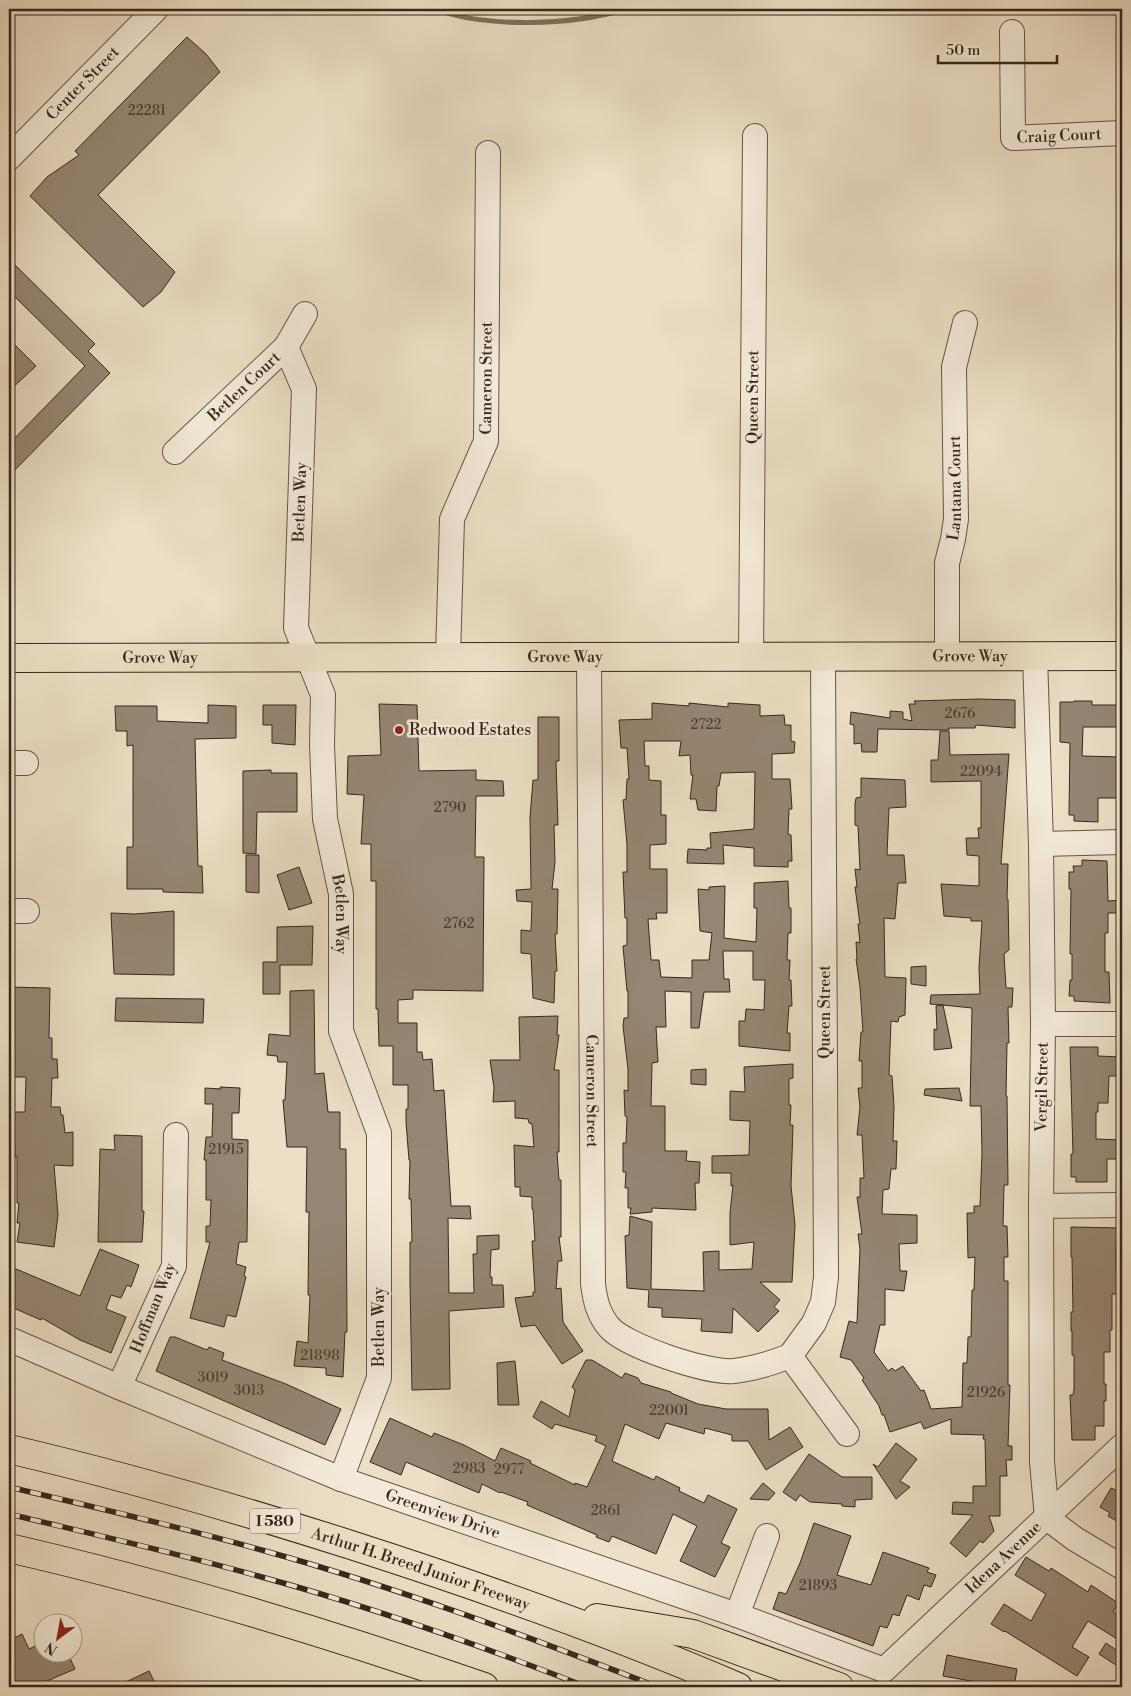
<svg xmlns="http://www.w3.org/2000/svg" width="1131" height="1696" font-family="'Libre Bodoni',serif">
<style>
.lines{fill:none;stroke-linecap:round;stroke-linejoin:round}
.stream{stroke:#7f6f5f;stroke-width:5}
.building{fill:#968674;stroke:#38261c}
.minor-casing{stroke:#655446;stroke-width:26}
.major-casing{stroke:#38261c;stroke-width:30}
.highway-casing{stroke:#38261c;stroke-width:30}
.minor{stroke:#f3ead9;stroke-width:24}
.major{stroke:#ecdfc5;stroke-width:28}
.highway{stroke:#ecdfc5;stroke-width:28}
.rail-casing{stroke:#38261c;stroke-width:5.5}
.rail{stroke:#f3ead9;stroke-width:4;stroke-dasharray:11;stroke-linecap:butt}
.poi-dot{fill:#8f2418;stroke:#f3ead9;stroke-width:2}
.labels{text-anchor:middle;dominant-baseline:central;stroke-width:5;stroke-linejoin:round;paint-order:stroke}
.number-label{font-size:14px;fill:#503e32}
.shield{fill:#f3ead9;stroke:#706155;stroke-width:1}
.shield-label{font-size:15px;font-weight:bold;fill:#38261c}
.street-label{font-size:16px;fill:#38261c;stroke:#f3ead9}
.poi-label{font-size:16px;fill:#38261c;stroke:#f3ead9;text-anchor:start}
</style>
<rect width="100%" height="100%" fill="#ecdfc5"/>
<filter id="stains"><feTurbulence type="fractalNoise" baseFrequency=".004" numOctaves="4"/><feColorMatrix values="0 0 0 0 .2 0 0 0 0 .09 0 0 0 0 .02 0 0 0 .5 -.17"/></filter>
<radialGradient id="worn" r=".72"><stop offset=".6" stop-color="#630" stop-opacity="0"/><stop offset="1" stop-color="#630" stop-opacity=".3"/></radialGradient>
<g class="lines">
<path class="stream" d="M434 9C487 28 571 26 625 9"/>
</g>
<path class="building" d="M187 37 206 54 220 72 98 195 175 272 161 292 143 307 30 196 47 177 79 155 75 151Z
M9 259 95 344 88 351 110 373 9 476V444L85 366 9 291Z
M9 339 36 366 9 391Z
M979 699 1015 700V728L976 725 975 728H949V730L878 729 877 752H862L861 743 854 744V725L850 724 851 712 890 718V711L903 712V719L912 721 909 704H916L914 701Z
M1074 701H1092V705H1122V727H1083L1082 756 1122 757V798H1098V822L1074 821V815H1069L1070 743 1060 742V702H1074Z
M652 703 689 706V703L728 707V703L760 705V716L784 715 785 725H791V741L795 742 794 753 772 754V779H790L792 809H789L788 834 791 835 792 861H788V867L754 866V848L723 845 724 864 687 863 688 849 707 850V848H711L710 833 754 829 755 772 721 773 719 786H717L716 811 698 810 696 799H690L693 775H691L690 755 679 756 681 741H644L645 766H649V780L661 781V815H666V844L650 845V869H667V913H656L657 919H648L651 960H659L661 977 692 978V960H709L712 933 700 931 698 889 709 890V887L725 886 724 938 756 942 757 908H754V883L788 881 789 908H791V933H788L787 960H790L789 980H791L792 1006H789L787 1033H790V1051L739 1046V1021H745L746 1009 764 1010 765 980H753V951H723L724 979H729L730 992H704L699 1028H691V992L665 991 666 1027H656L658 1062 652 1063 651 1106H665V1151H687L686 1161 700 1162 699 1183H695L696 1210 652 1208V1212L630 1214 631 1208H628V1188H625L626 1172H623V1143H626L627 1117 625 1116 624 1090 628 1091V1069L623 1026 624 1018H628V991H627L623 946 627 945V918H625L623 872H627V844L623 800 626 799 627 779H629L627 748H621L619 720 652 719Z
M379 704 417 705 419 771 476 770V780L503 781 504 796H476L475 857H484L483 991 413 990V999L398 1000V1023H417V1052H422L423 1060 432 1059 434 1091 444 1090 451 1206H470L471 1219 448 1218 449 1293H474L473 1254H477V1236L499 1235V1249L491 1250 490 1277H492V1285H503L504 1307 449 1311 450 1389 412 1390 410 1282V1242H412L411 1199H409L410 1160H409L406 1122V1109H408V1085H393V1046H379L378 1009H376V881H371V844H361L364 795 347 794 348 756 381 755Z
M208 705 236 706V738L195 739 198 866H202L203 893 163 892V889H127V847H133V745L127 746V731H116L115 706H157V721L208 723Z
M263 705H296L295 745 272 743V725H263Z
M538 717H559V761H556L558 825H554L555 862 552 889H558L557 934H555L557 971H555L554 1003 533 998 531 954 521 953V930L531 931 532 902 517 901 516 890 531 889 530 817 533 780H538Z
M940 731H949L950 755 1009 754 1001 864H1008L1007 899H1008L1009 950 1004 954 1006 988H1013L1012 1007H1008L1009 1043H1007L1006 1096H1007L1008 1185H1004L1003 1226H1007L1008 1257H1004V1281H1008V1385H1010L1008 1446H1012V1460H1006L1007 1476H1000V1516H989L994 1531 983 1543 980 1541 966 1557 950 1543 973 1515 952 1514 953 1502 973 1503V1486H986L985 1439H983L984 1435 951 1434V1419L924 1429 921 1422 890 1432 884 1415H882L879 1406 862 1380 864 1378 851 1360 840 1357 849 1321 857 1323 860 1249 858 1234H862L857 1197H860V1178H864L862 1135H857L860 1107 858 1088H862V1061H859L861 1032H863L860 987 856 959H857L856 942 860 943 858 924H860L855 887H857L855 869 860 870 858 826 855 825V804L856 798 861 797V778L905 780 906 807 889 808 887 855H904L906 883H898L895 919 884 918 885 977 906 978 905 1015 899 1017 898 1022 891 1021 889 1075 892 1076 894 1106 893 1141H897L896 1169H891L889 1189 883 1190 882 1214 917 1215V1243L899 1244 900 1271H907L904 1291 885 1289V1325H880L874 1352 888 1371 892 1368 895 1371 903 1366 921 1391 924 1390 931 1409 962 1407 963 1363H967L968 1337H971L972 1290H974L975 1257 968 1258 967 1213H974V1206H980L982 1154 981 1106H970L972 1008 943 1005 952 1048 934 1050V1029L937 1030 936 1006 943 1005 930 1004 931 995 980 994 979 968 982 921H971V918L944 916 941 884 979 886V856L967 855 966 838H979L978 828H981V781L931 782V760H938Z
M271 770V773H297V812H257L256 854 243 853V771Z
M246 855H259V893L246 892Z
M1082 860 1107 861 1108 901 1122 900V913H1108V933H1105V972H1109L1110 1003 1074 1001V996H1069L1070 980H1072V954H1070L1071 889H1069V872H1074L1073 866H1082Z
M299 867 312 903 289 910 277 875Z
M174 911V975L114 974 111 913 135 914Z
M313 926 312 965H280V994H263V962H277V927Z
M926 966V986L911 984V967Z
M9 987 50 988 49 1038H52V1059H57L58 1078H52L51 1107H60L61 1115H63L65 1133 73 1132V1166L54 1165 58 1215 54 1247 17 1242 20 1223H17L19 1203H17V1156L15 1157 14 1128H10V1112H25L26 1077H10Z
M314 990 315 1074 324 1073 328 1112H340V1149H346L347 1332H345L343 1377 326 1375V1368L294 1366 297 1341 308 1343 310 1295H308L309 1212H306L307 1147H287L283 1100H285L287 1062H278L277 1056 267 1055 269 1034 290 1036V991Z
M116 998 204 999 203 1023 115 1021Z
M558 1016 557 1035H559L554 1070H559V1152H557L559 1180H561V1237H559L562 1261H558L556 1289 561 1288 563 1322 583 1351 562 1364 535 1325 521 1327 515 1298 533 1296V1292H535L532 1241H535L533 1209H532V1197L520 1196V1187H515L514 1145 534 1147 532 1124 529 1123 528 1119 515 1118V1101L493 1102 494 1088 490 1060H520L519 1017Z
M1070 1047H1098V1056L1122 1057 1121 1076H1109L1108 1103H1098V1112H1096V1139L1122 1140V1159H1107V1182H1076V1177H1071V1154H1073Z
M793 1064V1078L789 1079V1105H791L790 1125H793L791 1186 795 1225 792 1282H760L780 1300 774 1307 779 1311 758 1332 733 1308 732 1333 701 1331 702 1319 662 1317V1308L648 1307 649 1290 627 1288 625 1236 629 1235 630 1216 652 1222 651 1289 704 1291 703 1252 719 1251V1270L752 1269 754 1242 730 1245V1213L733 1185 731 1186V1173H712V1156L749 1155 750 1121 730 1120V1091L745 1092 744 1067Z
M706 1069V1085L691 1084V1070Z
M220 1087 240 1088 239 1113H232V1139L248 1140 247 1242H239L236 1264 246 1267 244 1276 246 1277 236 1317 227 1315 224 1327 190 1318 210 1242H206V1226H210L211 1200H206V1160H204L206 1137H212L213 1104H205V1088L221 1089Z
M959 1088 962 1101 924 1095 925 1089Z
M114 1135 142 1136V1211H144L142 1242H98L100 1149 115 1150Z
M1071 1227 1122 1228V1246H1116V1273H1119V1294H1112V1330H1110V1352H1104V1384H1106V1401H1104V1426H1095V1440H1072L1070 1395H1073L1074 1389V1355H1072V1331H1071V1312H1073L1072 1257H1071Z
M100 1249 139 1265 131 1287 127 1285 121 1298 111 1295 106 1309 126 1317 111 1353 80 1340 42 1318 41 1320 9 1306V1266L80 1296Z
M170 1337H175L207 1350 209 1347 224 1353 222 1360 286 1384 341 1409 325 1445 156 1371Z
M586 1360H592L622 1378 625 1373 638 1378 641 1383 671 1392V1393L698 1404 726 1409H768L769 1440 790 1427 803 1447 766 1470 748 1441H732V1435L705 1428 704 1434 666 1423 659 1439 625 1424 612 1461 654 1480 656 1476 680 1488 679 1491 704 1503 708 1495 737 1509 721 1543 730 1547 715 1577 680 1561 697 1526 673 1514 656 1554 612 1536 609 1542 596 1537 597 1535 527 1505 528 1502 501 1492 500 1493 482 1484 479 1493 406 1462 401 1475 370 1462 390 1418 432 1437 434 1433 464 1445 495 1461 501 1448 531 1461 530 1463 575 1485V1483L587 1487 606 1446 595 1441 597 1436 555 1424 552 1429 533 1417 541 1401 569 1417 575 1390 572 1387Z
M515 1361 519 1405H498L497 1363Z
M896 1443 917 1459 900 1481 910 1487 896 1499 873 1464 878 1467Z
M809 1454 842 1477H872V1499L855 1500V1507L842 1506V1504L810 1502 800 1495 796 1501 783 1492Z
M763 1483 775 1493 769 1500 750 1499Z
M1111 1488 1122 1493V1524L1108 1516 1110 1513 1100 1507Z
M814 1523 851 1536 837 1575 871 1585 883 1552 929 1568 927 1572 936 1575 931 1587 924 1585 919 1600 907 1595 899 1616 893 1614 887 1628 880 1626 873 1646 773 1609 779 1592 786 1594 800 1563Z
M1026 1557 1049 1571 1051 1568 1088 1592 1091 1585 1118 1603 1113 1612 1122 1618V1642L1088 1621 1072 1647 1089 1657 1077 1676 1005 1631 1004 1632 991 1624 1004 1604 1031 1621 1046 1594 1015 1575Z
M22 1634 29 1649 42 1643V1654H68L75 1669 33 1687H9V1641Z
M1106 1643 1122 1654V1669L1099 1654Z
M947 1655 1017 1669 1014 1687H1004L943 1676Z
M149 1671 157 1687H115Z"/>
<g class="lines">
<defs>
<g id="minor">
<path id="s1" d="M1012 32 1013 138 1122 133"/>
<path id="s2" d="M9 158 156 9"/>
<path id="s3" d="M286 347 304 389 296 628 323 695 322 745 325 819 341 894V1031L379 1133V1378L341 1479"/>
<path id="s4" d="M175 452 286 347 305 314"/>
<path id="s5" d="M947 655V563L953 539 956 519 954 367 965 323"/>
<path d="M1035 656 1041 844 1043 1024 1041 1206 1042 1462 1047 1518 1075 1539 1122 1567"/>
<path id="s6" d="M448 657 452 519 486 441 488 153"/>
<path id="s7" d="M589 657 593 1284C595 1300 598 1314 609 1327 625 1346 709 1374 734 1371 753 1369 772 1363 790 1356"/>
<path id="s8" d="M751 658 755 136"/>
<path d="M9 763H26"/>
<path d="M1041 844 1122 842"/>
<path d="M9 911H27"/>
<path d="M1043 1024H1122"/>
<path d="M1041 1206 1122 1205"/>
<path id="s9" d="M9 1339 119 1387 341 1479 737 1615 884 1670 1122 1446"/>
<path d="M790 1356 814 1323 823 1302 826 1277 823 657"/>
<path d="M790 1356 847 1434"/>
<path d="M119 1387 174 1266 176 1135"/>
<path d="M737 1615 767 1536"/>
</g>
<g id="major">
<path id="s10" d="M9 658 1122 656"/>
</g>
<g id="highway">
<path id="s11" d="M9 1449C124 1476 238 1509 351 1545 482 1587 612 1633 738 1687"/>
<path d="M9 1548C170 1585 328 1633 484 1687"/>
<path d="M597 1618 693 1634 839 1687"/>
</g>
</defs>
<use href="#minor" class="minor-casing"/>
<use href="#major" class="major-casing"/>
<use href="#highway" class="highway-casing"/>
<use href="#minor" class="minor"/>
<use href="#major" class="major"/>
<use href="#highway" class="highway"/>
<defs>
<path id="rail" d="M9 1487C94 1507 181 1527 265 1551 399 1588 529 1637 658 1687
M9 1514C92 1534 176 1553 258 1576 369 1606 479 1645 587 1687"/>
</defs>
<use href="#rail" class="rail-casing"/>
<use href="#rail" class="rail"/>
</g>
<circle class="poi-dot" cx="399" cy="730" r="5"/>
<g class="labels">
<g class="number-label">
<text x="147" y="111">22281</text>
<text x="960" y="714">2676</text>
<text x="706" y="725">2722</text>
<text x="981" y="772">22094</text>
<text x="450" y="808">2790</text>
<text x="459" y="924">2762</text>
<text x="226" y="1150">21915</text>
<text x="320" y="1356">21898</text>
<text x="213" y="1378">3019</text>
<text x="249" y="1391">3013</text>
<text x="986" y="1393">21926</text>
<text x="669" y="1411">22001</text>
<text x="469" y="1469">2983</text>
<text x="509" y="1470">2977</text>
<text x="606" y="1511">2861</text>
<text x="818" y="1586">21893</text>
</g>
<rect class="shield" x="250" y="1508.5" width="50" height="25" rx="4"/>
<g class="shield-label">
<text x="275" y="1521">I 580</text>
</g>
<g class="street-label">
<text stroke="none"><textPath href="#s2" startOffset="105">Center Street</textPath></text>
<text stroke="none"><textPath href="#s1" startOffset="152">Craig Court</textPath></text>
<text stroke="none"><textPath href="#s6" startOffset="286">Cameron Street</textPath></text>
<text stroke="none"><textPath href="#s4" startOffset="95">Betlen Court</textPath></text>
<text stroke="none"><textPath href="#s8" startOffset="261">Queen Street</textPath></text>
<text stroke="none"><textPath href="#s5" startOffset="168">Lantana Court</textPath></text>
<text transform="translate(300 502) rotate(-88)">Betlen Way</text>
<text stroke="none"><textPath href="#s10" startOffset="961">Grove Way</textPath></text>
<text stroke="none"><textPath href="#s10" startOffset="556">Grove Way</textPath></text>
<text stroke="none"><textPath href="#s10" startOffset="151">Grove Way</textPath></text>
<text stroke="none"><textPath href="#s3" startOffset="578">Betlen Way</textPath></text>
<text transform="translate(825 1012) rotate(-90)">Queen Street</text>
<text transform="translate(1042 1087) rotate(-89)">Vergil Street</text>
<text stroke="none"><textPath href="#s7" startOffset="434">Cameron Street</textPath></text>
<text transform="translate(153 1308) rotate(-68)">Hoffman Way</text>
<text transform="translate(379 1327) rotate(-90)">Betlen Way</text>
<text stroke="none"><textPath href="#s9" startOffset="468">Greenview Drive</textPath></text>
<text stroke="none"><textPath href="#s9" startOffset="1100">Idena Avenue</textPath></text>
<text stroke="none"><textPath href="#s11" startOffset="429">Arthur H. Breed Junior Freeway</textPath></text>
</g>
<g class="poi-label">
<text x="409" y="730">Redwood Estates</text>
</g>
</g>
<rect width="1131" height="1696" fill="none" stroke="#ecdfc5" stroke-width="30"/>
<rect x="10" y="10" width="1111" height="1676" fill="none" stroke="#38261c" stroke-width="2.5"/>
<rect x="15" y="15" width="1101" height="1666" fill="none" stroke="#38261c"/>
<g transform="translate(58 1638) rotate(212)"><circle r="24" fill="#f3ead9" stroke="#a89c8d"/>
<path d="M0-4L9 19L0 12L-9 19Z" fill="#8f2418"/>
<text y="-8" font-size="14" font-weight="bold" text-anchor="middle" fill="#38261c">N</text>
</g>
<path d="M938 55v8h119v-8" fill="none" stroke="#38261c" stroke-width="2.5"/>
<text x="946" y="55" font-size="15" fill="#38261c" stroke="#f3ead9" stroke-width="4" paint-order="stroke">50 m</text>
<rect width="100%" height="100%" filter="url(#stains)"/>
<rect width="100%" height="100%" fill="url(#worn)"/>
</svg>
